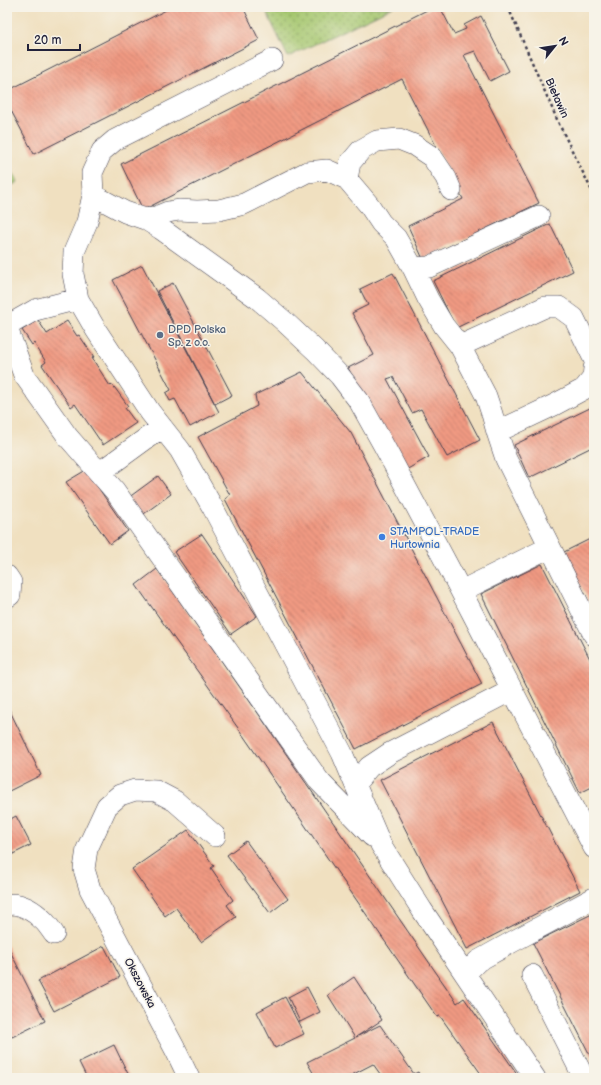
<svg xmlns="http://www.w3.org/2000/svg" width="601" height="1085" font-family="'Balsamiq Sans',sans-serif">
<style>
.grass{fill:url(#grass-dots);stroke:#647456}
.building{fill:url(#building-back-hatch)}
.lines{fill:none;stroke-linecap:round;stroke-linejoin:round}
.minor-casing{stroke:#413e4f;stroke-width:22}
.path{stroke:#413e4f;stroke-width:2.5;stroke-dasharray:3 3;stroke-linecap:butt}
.minor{stroke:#fff;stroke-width:21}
.service-dot{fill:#5c6f8a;stroke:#f7f3e8;stroke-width:1.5}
.shop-dot{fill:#3f7fe0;stroke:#f7f3e8;stroke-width:1.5}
.labels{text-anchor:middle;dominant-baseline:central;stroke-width:3;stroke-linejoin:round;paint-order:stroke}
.street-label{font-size:11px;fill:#22223b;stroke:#f7f3e8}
.service-label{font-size:11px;fill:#4e5e75;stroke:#f7f3e8;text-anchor:start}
.shop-label{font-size:11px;fill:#366cbe;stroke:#f7f3e8;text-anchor:start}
</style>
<defs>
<pattern id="grass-dots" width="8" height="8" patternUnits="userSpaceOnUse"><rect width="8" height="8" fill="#a6c770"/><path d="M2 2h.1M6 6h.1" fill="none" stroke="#87a15d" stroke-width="1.8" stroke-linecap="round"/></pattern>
<pattern id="building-back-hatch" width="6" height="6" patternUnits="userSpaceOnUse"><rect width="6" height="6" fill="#f09a82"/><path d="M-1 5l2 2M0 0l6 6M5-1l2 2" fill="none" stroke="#c27d6c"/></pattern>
</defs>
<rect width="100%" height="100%" fill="#f7f3e8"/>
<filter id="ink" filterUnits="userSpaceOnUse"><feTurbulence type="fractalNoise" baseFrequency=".025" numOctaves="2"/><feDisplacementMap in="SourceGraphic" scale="8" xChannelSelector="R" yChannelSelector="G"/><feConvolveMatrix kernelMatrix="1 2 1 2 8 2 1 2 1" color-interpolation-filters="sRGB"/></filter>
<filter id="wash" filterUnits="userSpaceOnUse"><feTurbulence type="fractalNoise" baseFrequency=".012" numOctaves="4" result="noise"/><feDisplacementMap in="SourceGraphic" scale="16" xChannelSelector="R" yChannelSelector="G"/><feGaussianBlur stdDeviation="0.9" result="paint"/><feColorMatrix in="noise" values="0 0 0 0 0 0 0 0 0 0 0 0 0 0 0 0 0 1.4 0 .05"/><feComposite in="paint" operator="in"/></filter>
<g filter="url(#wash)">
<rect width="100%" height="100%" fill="#f0e0c0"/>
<path class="grass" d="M264 7H393L288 57Z
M7 161 18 182 7 188Z"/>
<g id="blocks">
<path class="building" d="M172 7H243L259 40 34 154 7 103V91Z
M433 7H440L454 34 466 29 464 25 481 16 509 71 490 81 475 51 464 55 539 203 423 259 408 226 463 199 402 79 143 210 121 164Z
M550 224 573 271 456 328 433 281Z
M142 265 219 412 190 427 175 399 170 401 166 393 171 390 113 280Z
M393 273 480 440 447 457 421 409 412 413 393 377 387 379 429 457 404 471 348 368 374 355 352 313 368 305 360 289Z
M173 283 232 395 215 404 157 291Z
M38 320 47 334 67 321 77 336 79 335 94 357 92 358 110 386 112 384 128 406 125 408 136 423 103 445 75 404 71 407 42 365 46 362 34 343 32 345 22 330Z
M302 372 351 433 482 684 356 749 225 499 230 495 198 437 257 406 255 395Z
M594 406V446L529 478 514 445Z
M86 470 128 531 110 544 66 482Z
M158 476 171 494 141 516 128 498Z
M202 534 257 616 231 634 174 552Z
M594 537V612L564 552Z
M542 564 594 667V786L580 793 481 594Z
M157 569 260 716 457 1003 464 998 520 1078H484L440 1016 437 1017 238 728 136 585Z
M7 705 41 775 7 792Z
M493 722 580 891 467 949 380 780Z
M16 816 31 845 7 857V821Z
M188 830 214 866 211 868 233 900 227 905 236 917 201 942 176 908 165 916 132 869Z
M246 841 288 899 270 913 227 855Z
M594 913V1063L533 943Z
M7 945 45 1021 12 1037 7 1028Z
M104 946 120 977 54 1011 38 981Z
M354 977 382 1020 356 1037 380 1025 414 1074 418 1072 421 1078H383L373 1064 346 1078H316L307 1062 355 1038 328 995Z
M307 987 320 1012 300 1022 288 997Z
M285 997 304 1034 275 1048 257 1012Z
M114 1045 130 1078H87L79 1062Z"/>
</g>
</g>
<g filter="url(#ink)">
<use href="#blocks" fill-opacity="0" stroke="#413e4f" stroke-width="1"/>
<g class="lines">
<defs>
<path id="minor" d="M272 60 115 140 102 151 92 173 93 195 87 222 74 252 73 274 78 299 96 330 150 412 180 450 213 508 342 753 355 784 381 845 422 910 535 1078
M347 179 350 163 361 150 377 141 399 139 414 145 432 157 446 178 451 190
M93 195 125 212 145 219 156 217 168 212 179 210 197 211 219 210 244 204 307 172 327 170 347 179 369 205 381 223 396 238 413 268 428 299 444 326 460 346 486 396 492 414 497 432 506 459 594 635
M145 219 161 229 257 298 285 322 315 350 340 376 359 401 384 446 450 570 594 848
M413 268 429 267 539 216
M7 326 35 310 78 299
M7 328 24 375 68 437 115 491 320 782 372 836
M460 346 545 307H559L574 318 594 359
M497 432 554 405 584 389 593 378 594 368
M99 473 162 427
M7 576 11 582 10 595 7 597
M461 591 550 547
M355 784 369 767 390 753 512 690
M7 905C20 901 35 912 44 921 48 925 51 930 54 934
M465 974 478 961 512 942 594 898
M532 975 584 1078
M189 1078 175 1049 90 889 84 869 87 849 107 806 120 795 135 790 156 791 175 801 215 836"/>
</defs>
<use href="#minor" class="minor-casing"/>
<path class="path" d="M508 7 559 124 594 195"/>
<use href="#minor" class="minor"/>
</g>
</g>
<circle class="service-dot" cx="160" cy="335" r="4"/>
<circle class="shop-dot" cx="382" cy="537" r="4"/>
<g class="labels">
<g class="street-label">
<text transform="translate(557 98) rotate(66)">Bieławin</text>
<text transform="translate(140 983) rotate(62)">Okszowska</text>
</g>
<g class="service-label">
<text x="168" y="329">DPD Polska<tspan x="168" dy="13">Sp. z o.o.</tspan></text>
</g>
<g class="shop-label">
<text x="390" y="531">STAMPOL-TRADE<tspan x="390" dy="13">Hurtownia</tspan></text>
</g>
</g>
<rect width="601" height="1085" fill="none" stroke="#f7f3e8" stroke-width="24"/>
<g transform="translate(555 46) rotate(60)" stroke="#f7f3e8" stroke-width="3" paint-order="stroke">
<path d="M0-3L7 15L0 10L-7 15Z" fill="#22223b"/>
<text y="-6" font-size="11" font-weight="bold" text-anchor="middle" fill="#22223b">N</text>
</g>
<path d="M28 44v6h52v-6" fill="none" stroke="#22223b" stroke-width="2"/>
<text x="34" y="44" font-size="12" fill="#22223b" stroke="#f7f3e8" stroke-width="3" paint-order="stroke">20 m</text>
</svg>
